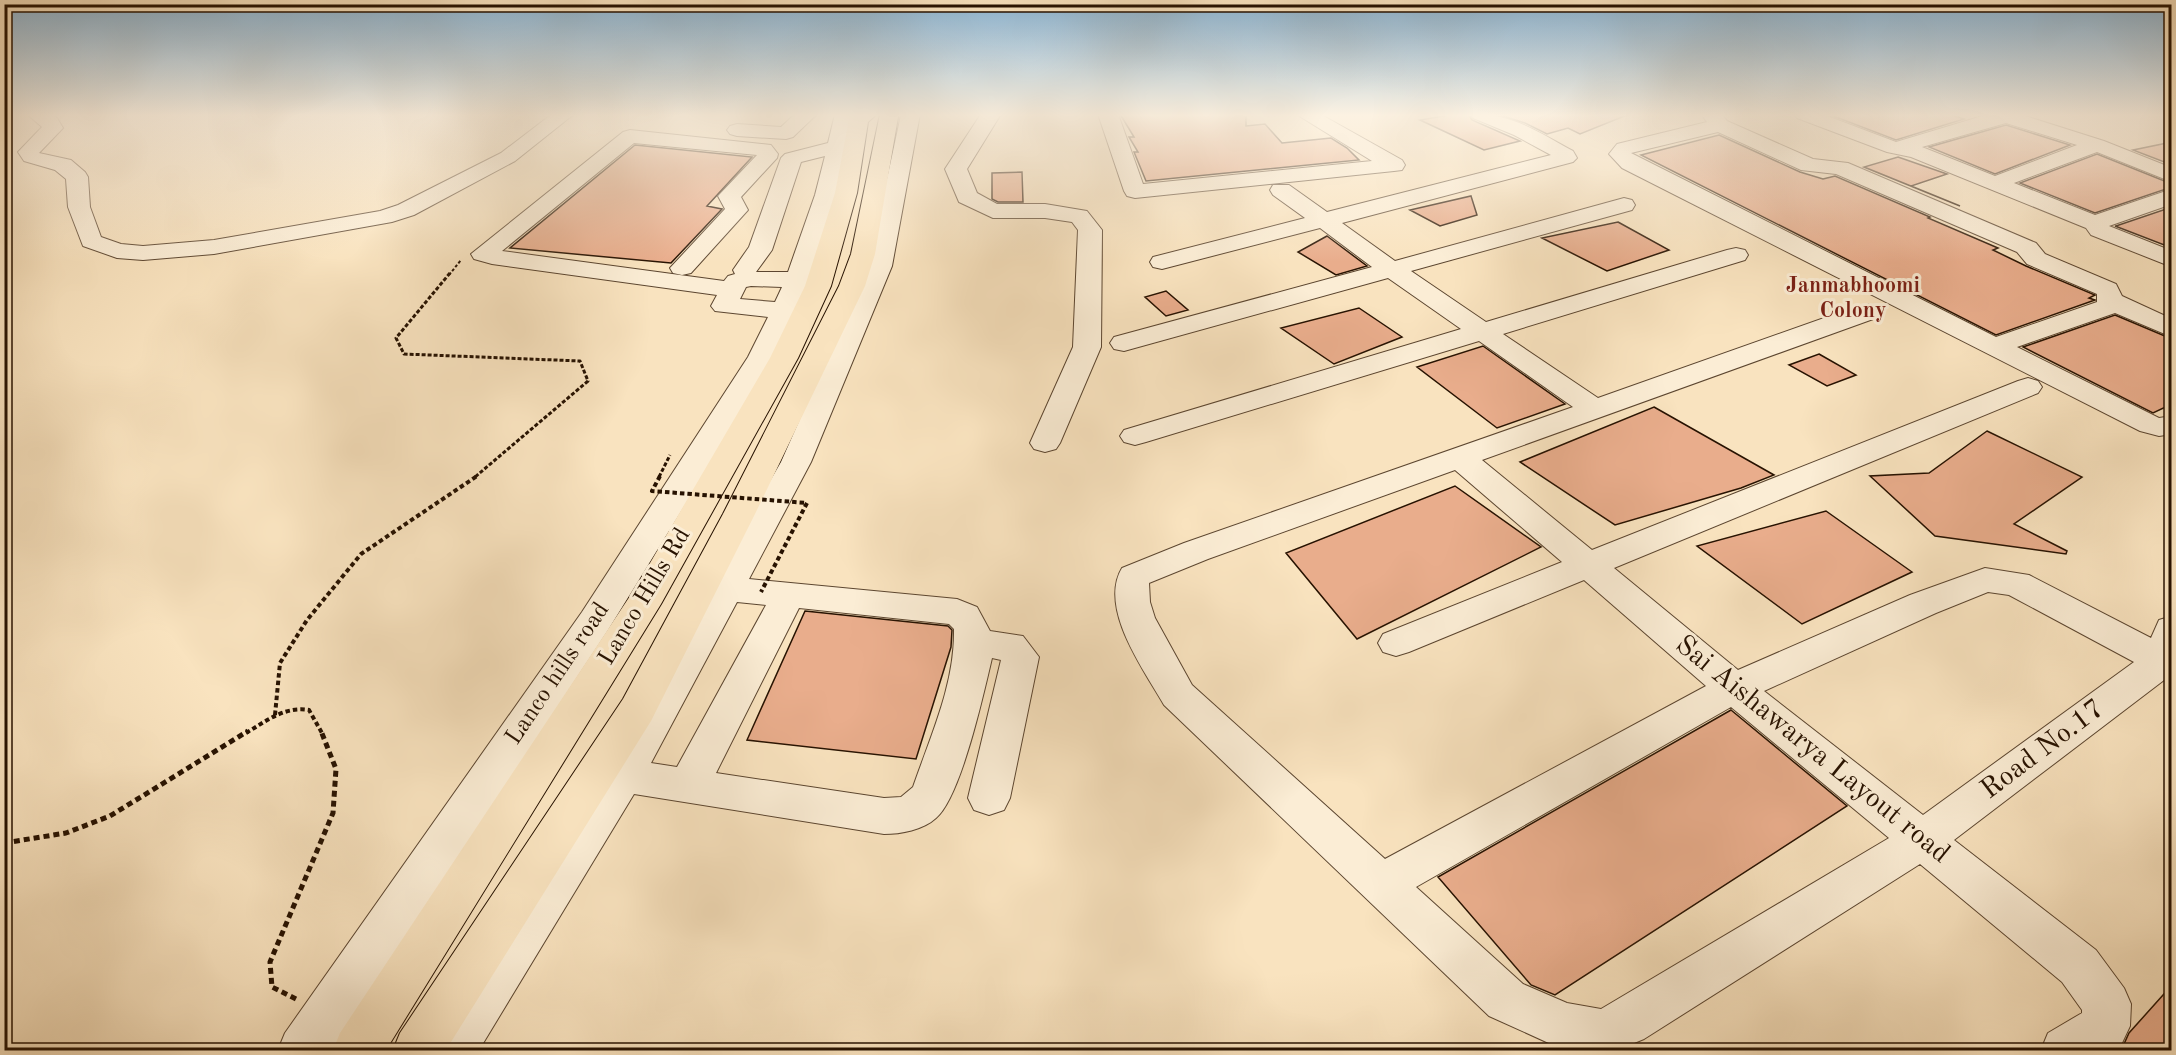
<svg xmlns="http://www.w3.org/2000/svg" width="2176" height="1055" font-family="'Old Standard TT',serif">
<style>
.building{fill:#e9ad8c;stroke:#271201;stroke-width:1.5}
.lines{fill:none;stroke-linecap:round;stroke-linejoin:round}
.minor-casing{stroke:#5c4630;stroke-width:2}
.major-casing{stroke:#271201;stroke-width:2}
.path-far3{stroke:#271201;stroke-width:2;stroke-dasharray:3 2;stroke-linecap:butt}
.path-far2{stroke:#271201;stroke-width:3;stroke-dasharray:4 2;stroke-linecap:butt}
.path-far1{stroke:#271201;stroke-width:4;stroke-dasharray:4.5 3;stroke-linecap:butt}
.path{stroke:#271201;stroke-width:5;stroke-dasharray:6 4;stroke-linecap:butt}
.minor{fill:#fbedd5;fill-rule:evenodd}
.major{fill:#f9e3bf;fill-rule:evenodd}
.path-bridge-far1{stroke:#271201;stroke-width:3;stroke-dasharray:4 2;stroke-linecap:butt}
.path-bridge{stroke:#271201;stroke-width:4;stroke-dasharray:4.5 3;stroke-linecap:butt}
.labels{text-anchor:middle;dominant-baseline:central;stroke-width:6;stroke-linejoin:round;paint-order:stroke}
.far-neighbourhood-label{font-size:22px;font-weight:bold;fill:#7a1f14;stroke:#fbedd5}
.street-label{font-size:24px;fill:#271201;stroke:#fbedd5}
.near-street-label{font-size:28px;fill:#271201;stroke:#fbedd5}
</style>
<rect width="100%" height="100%" fill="#f9e3bf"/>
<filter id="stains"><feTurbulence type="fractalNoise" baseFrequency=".00333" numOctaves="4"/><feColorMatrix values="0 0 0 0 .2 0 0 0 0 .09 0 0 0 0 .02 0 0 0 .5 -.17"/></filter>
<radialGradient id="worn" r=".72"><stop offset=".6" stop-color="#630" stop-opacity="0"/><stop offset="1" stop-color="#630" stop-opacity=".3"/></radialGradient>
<path class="building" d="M1120 114H1246V126L1265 124 1282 143 1331 138 1347 148 1359 160 1146 181 1134 152H1138L1129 137H1134Z
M1455 114H1468L1472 120 1520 141 1484 150 1420 120Z
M1496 114H1627V115L1580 134 1568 128 1547 134 1525 123Z
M1828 114H1949L1964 119 1896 140Z
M2006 125 2070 145 1995 174 1929 147Z
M1719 135 1800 172 1823 179 1835 176 1930 217 1928 218 1998 248 1993 250 2026 266 2095 295 2089 298 2095 300 1996 335 1641 155Z
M2172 142V165L2133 150Z
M635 145 752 157 707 206 722 209 671 263 510 248Z
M2097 154 2172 184V187L2095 213 2020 183Z
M1898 157 1947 174 1911 186 1960 206 1864 167Z
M1022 172 1023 202H998L992 199V173Z
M1471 196 1477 215 1440 226 1410 210Z
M2172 207V248L2115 226H2116Z
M1618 222 1669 250 1607 271 1542 238Z
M1327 236 1367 266 1336 275 1298 252Z
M1166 291 1188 310 1166 316 1145 297Z
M1359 308 1402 337 1334 364 1281 328Z
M2115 315 2172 339V404L2153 413 2023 347Z
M1483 346 1565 404 1497 428 1417 367Z
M1819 354 1856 375 1827 386 1789 365Z
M1654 407 1774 475 1741 488 1615 525 1520 462Z
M1987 431 2082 477 2014 524 2067 551 2066 554 1935 536 1870 476 1929 473Z
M1455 486 1541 547 1357 639 1286 553Z
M1826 511 1912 572 1802 624 1697 546Z
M805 611 948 626 952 630 951 647 916 759 747 740Z
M1731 710 1847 806 1555 995 1531 985 1438 877Z
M2172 985V1050H2131L2124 1044 2129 1033Z"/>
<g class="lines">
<defs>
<path id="minor" d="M27 114H51L57 118 63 128 39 153 71 160 85 172 88 177 90 207 101 237 121 244 143 246 214 240 380 211 398 205 501 153 552 114H574L515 161 414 215 392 222 214 254 143 260 117 258 83 246 68 207 66 179 55 170 24 161 18 152 42 127Z
M795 114H817L793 137 786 139 737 136 730 134 727 130 730 126 737 124 781 127Z
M835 114H855L837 195 811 280 776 357 608 630 332 1050H278L285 1033 582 612 748 357 768 317 715 311 711 306 717 295 492 264 474 259 471 254 623 132 630 130 771 145 778 154 777 158 741 197 748 210 691 273 682 275 673 273 670 268 725 209 718 196 757 155 634 143 502 251 724 281 728 276 735 274 733 270 749 247 781 158 785 154 828 143ZM825 156 815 195 788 272H756L772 250 801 162ZM746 287 751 286 782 287 775 302 740 299Z
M920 114 892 266 811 462 749 579 957 599 977 607 990 631 1023 636 1039 657 1010 798 1004 810 989 815 974 810 968 798 1001 660 992 658C984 692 961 797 936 818 923 830 901 834 884 834L634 794 479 1050H426L433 1033 608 764 781 462 868 266 901 115ZM737 602 766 605 677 767 651 763ZM799 608 949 624 954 629C955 684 931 735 913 787L901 797 884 798 716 773Z
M981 114H1001L967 169 977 193 997 204H1045L1087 211 1102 230 1101 347 1060 443 1056 449 1045 452 1034 449 1030 443 1073 347 1078 230 1072 222 1045 218H993L959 202 945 169Z
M1098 114H1118L1143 184 1372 161 1296 114H1320L1402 160 1405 165 1402 170 1394 171 1135 198 1127 196 1124 191Z
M1470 114C1512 113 1538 132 1573 151L1577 158 1573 162 1342 223 1395 261 1624 198 1632 200 1635 205 1632 210 1411 271 1486 322 1727 250 1736 248 1745 250 1748 255 1745 260 1503 334 1598 398 1858 306 1867 304 1876 306 1880 312 1876 318 1482 460 1592 550 2018 381 2028 378 2038 381 2042 387 2038 393 1614 568 1738 670 1910 595 1985 568 2029 575 2151 638 2159 620 2172 616V674L1954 840 2096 950 2124 988 2131 1004 2130 1026 2122 1043 2110 1050H2041L2048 1033 2082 1013V1010L2062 982 1920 864 1644 1039 1617 1050H1564L1489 1016 1164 705C1144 670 1098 608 1122 568L1184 543 1573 407 1479 341 1146 442 1135 445 1124 442 1120 436 1124 430 1461 329 1388 278 1124 351 1114 349 1110 343 1114 337 1372 267 1320 228 1162 269 1153 267 1150 262 1153 257 1305 218 1273 195 1270 190 1273 185H1289L1327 212 1551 155 1514 135 1473 118ZM1455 470 1562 562 1383 634 1378 643 1383 652 1396 656 1409 652 1584 580 1706 686 1385 859 1192 685 1155 618 1150 602 1149 583 1208 559ZM1988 592 2009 595 2134 662 1923 815 1764 691 1936 613ZM1731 707 1889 838 1601 1009 1567 1003 1523 984 1416 887Z
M1701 114H1721L1727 121 1813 159 1848 163 2036 243 2045 254 2116 284 2122 296 2172 319V337L2115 313 2017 347 2159 418 2172 416V434L2159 436 2140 431 1622 168 1609 154 1617 144 1707 122ZM1718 132 1801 170 1836 174 2017 252 2027 264 2097 294V302L1996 337 1631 153Z
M1794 114H1822L1896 142 1989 114H2019L2104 141 2172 168V182L2097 152 2014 183 2095 215 2172 189V204L2109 226 2172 251V267L2091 235 2086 228 1911 157 1887 152 1797 118ZM2006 123 2077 145 1995 176 1922 147Z"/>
<path id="major" d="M853 114H877L868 122 857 193 831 286 798 358 661 604 386 1050H333L340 1033 636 587 770 358 805 286 835 193 849 119Z
M880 114H896L898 117 875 254 865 286 755 514 651 721 446 1050H393L400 1033 623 699 723 514 839 286 851 254Z"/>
</defs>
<use href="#minor" class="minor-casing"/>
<use href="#major" class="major-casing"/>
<path class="path-far3" d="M449 275 461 260"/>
<path class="path-far2" d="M450 273 396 338 404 354 580 361 588 381 475 477"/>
<path class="path-far1" d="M275 715 280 663 307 620 361 554 477 476
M246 733C266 721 285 706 309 710L322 733"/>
<path class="path" d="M4 843 66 833 110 816 248 731
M296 999 272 987 270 962 333 813 336 769 321 731"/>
<use href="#minor" class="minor"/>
<use href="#major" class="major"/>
<path class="path-bridge-far1" d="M659 477 670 455"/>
<path class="path-bridge" d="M660 476 652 491 807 503 761 592"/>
</g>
<linearGradient id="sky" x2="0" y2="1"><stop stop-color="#8cb7d7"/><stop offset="0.44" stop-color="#fcf2e2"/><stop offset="1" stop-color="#fcf2e2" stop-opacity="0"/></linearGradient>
<rect width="2176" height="262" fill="url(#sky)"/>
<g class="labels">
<g class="far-neighbourhood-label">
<text x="1853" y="286">Janmabhoomi<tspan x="1853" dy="25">Colony</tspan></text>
</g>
<g class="street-label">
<text transform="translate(645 597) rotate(-59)">Lanco Hills Rd</text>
<text transform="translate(558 674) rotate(-56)">Lanco hills road</text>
</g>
<g class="near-street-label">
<text transform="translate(1812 750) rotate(39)">Sai Aishawarya Layout road</text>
<text transform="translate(2043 750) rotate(-37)">Road No.17</text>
</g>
</g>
<rect width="2176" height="1055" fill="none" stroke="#f9e3bf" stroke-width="24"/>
<rect x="6" y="6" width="2164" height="1043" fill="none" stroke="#271201" stroke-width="3"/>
<rect x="12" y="12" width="2152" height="1031" fill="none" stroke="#271201" stroke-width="1.5"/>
<rect width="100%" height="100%" filter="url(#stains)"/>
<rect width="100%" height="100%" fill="url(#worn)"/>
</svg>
